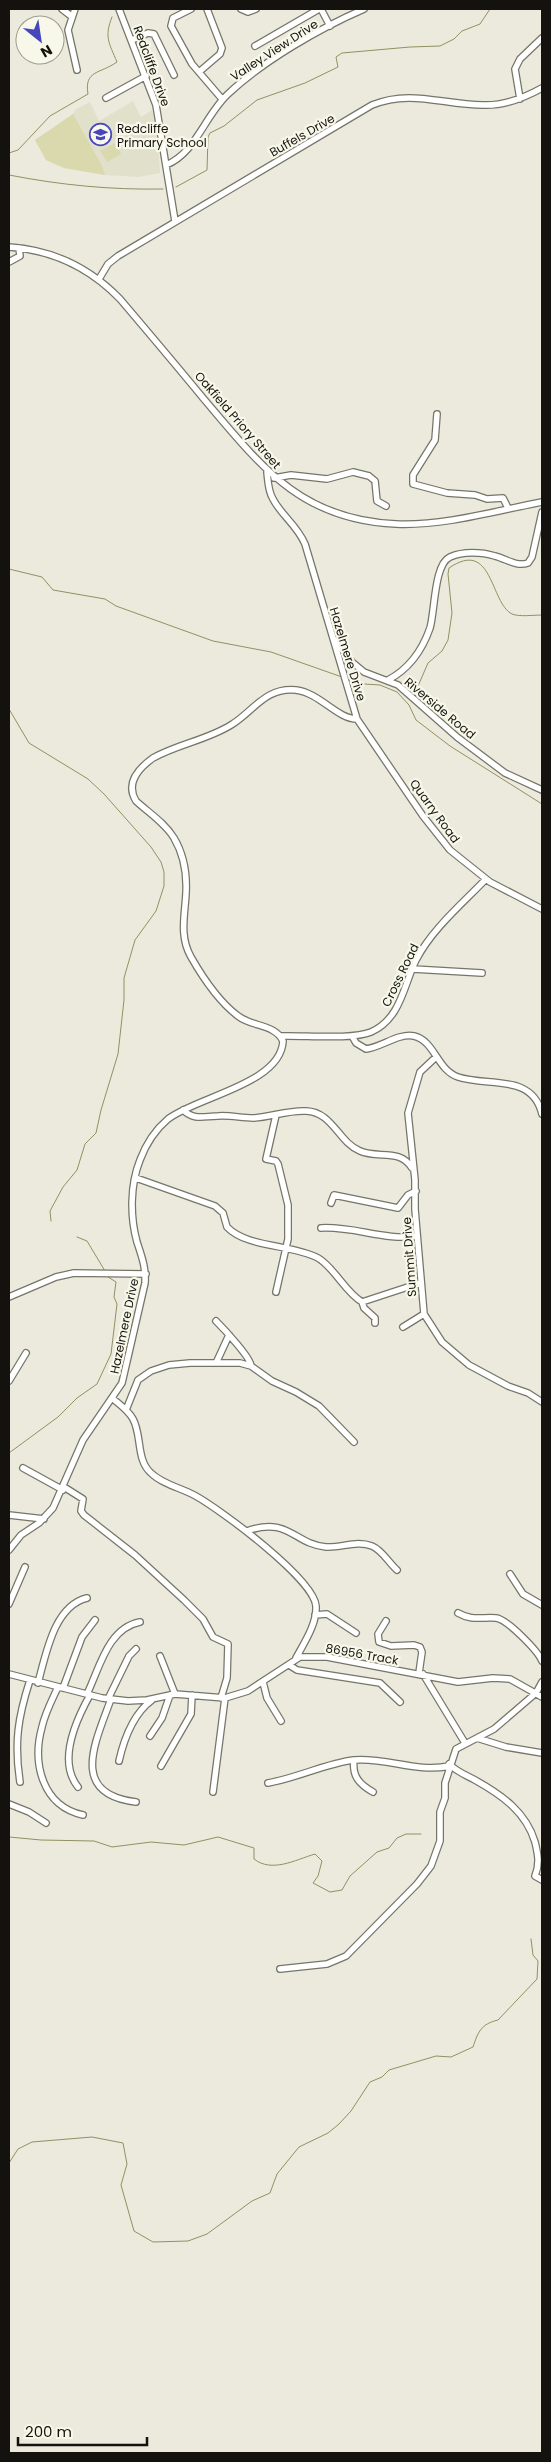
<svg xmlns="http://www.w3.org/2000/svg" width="551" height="2462" font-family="Poppins,sans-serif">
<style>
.built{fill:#e1e0cb}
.green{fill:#dad9ad}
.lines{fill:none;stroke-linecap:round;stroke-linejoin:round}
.stream{stroke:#939061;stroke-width:1}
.minor-casing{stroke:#757568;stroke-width:8}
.minor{stroke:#fff;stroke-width:5.5}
.labels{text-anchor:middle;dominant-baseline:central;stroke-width:4.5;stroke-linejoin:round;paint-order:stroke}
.street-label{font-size:12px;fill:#13120e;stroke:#f8f8ea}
.poi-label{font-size:12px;fill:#13120e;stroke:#f8f8ea;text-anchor:start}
</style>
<rect width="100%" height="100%" fill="#ebeadd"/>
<path class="built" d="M133 101 141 117 152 110 158 144 160 173 139 177 105 175 64 168 46 160 35 140 71 117 76 109 90 102 99 121Z"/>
<path class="green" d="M73 114 102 166 105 175 64 168 46 160 35 140Z
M115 143 121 154 107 162 100 151Z"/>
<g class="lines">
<path class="stream" d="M9 153 18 150 50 116 88 94C84 70 100 74 117 62 109 43 104 37 112 17
M9 175C60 185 111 190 163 189
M176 187 207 170 208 137 210 133 224 126 257 100 305 83 338 67 336 57 342 53 410 47 440 46 454 39 462 31 480 24 490 9
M9 569 42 577 53 590 105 599 116 606 213 641 271 652 342 677
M348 679 364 684 380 685 397 692 409 705 416 720 450 746 542 804
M415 693 428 663 442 651 448 640 452 613 448 574 449 568C493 538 490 603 512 614 519 617 534 615 542 615
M9 709 29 743 88 779 104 794 151 847 161 862 164 872V886L156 911 135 940 124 978V1000L118 1054 101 1110 96 1133 85 1144 77 1170 63 1187 50 1211 51 1221
M77 1237 87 1241 105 1271
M9 1453 58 1417 77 1398 97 1384 111 1354 117 1304 114 1297 116 1282 105 1275
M9 1837 41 1840 94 1841 112 1847 151 1842 184 1845 218 1837 254 1848V1859C272 1873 295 1860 315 1854L322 1861 318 1876 313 1883 330 1892 342 1890 350 1876 377 1852 389 1848 397 1838 406 1834H421
M9 2163 18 2149 32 2142 92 2137 123 2143 127 2164 121 2185 134 2231 153 2242 188 2241 207 2234 252 2201 270 2193 277 2174 299 2147 328 2133 339 2124 351 2111 370 2082 382 2077 389 2070 436 2056 451 2057 473 2047C478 2032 481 2024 498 2020L537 1979 538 1961 533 1955 531 1939"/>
<defs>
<path id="minor" d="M62 9 71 16
M75 9 68 30 77 70
M119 9 156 105 175 221
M191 9 173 18 171 26 192 64 222 99
M241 9 248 12 256 9
M321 9 330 26
M132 40 148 33 154 34 174 75
M255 46 319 9
M199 72 220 54 222 48 207 9
M106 98 146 76
M520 99 515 69 520 59 542 38
M166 165C196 153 205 115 228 94 263 61 320 28 364 9
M9 247C53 250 90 268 120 299 148 332 176 365 203 398 260 465 300 520 396 524 444 526 495 511 542 502
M9 262 20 256 19 248
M99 279 108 264 118 256 372 105C411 89 443 105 483 105 505 106 524 98 542 88
M437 414 435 440 413 475V484L447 493 475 495 487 499 503 498 508 508
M267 472C268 481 268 491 273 499 281 515 297 525 305 544L357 719 423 816 450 850 490 882 542 909
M274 478 291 475 327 479 353 472 369 476 375 481 377 501 386 506
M333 638 352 662 364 672 398 685 457 737 505 773 542 790
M388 680C409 669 422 651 430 628 435 611 434 564 450 557 463 551 482 552 495 556 507 559 516 567 528 563L532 557 542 512
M413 969 482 973
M281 1036C304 1035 351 1040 371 1032 401 1019 404 984 416 960 432 929 462 904 486 879
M352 1036 356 1043 366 1049C382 1047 398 1033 414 1036 435 1041 437 1070 458 1077 488 1087 532 1073 542 1114
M436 1057 420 1072 408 1113 415 1180V1209L424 1314 442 1342 469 1365 508 1386 528 1393 542 1402
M183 1110C195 1121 204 1116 218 1116 230 1115 241 1118 253 1118 271 1117 288 1110 306 1111 333 1112 338 1142 360 1151 378 1159 400 1148 412 1168
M136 1178 215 1206 223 1213 227 1227C247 1248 292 1244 318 1258 334 1267 345 1292 362 1302L420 1283
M331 1203 334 1195 398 1208 408 1195 416 1191
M321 1228C354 1226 385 1241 417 1236
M276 1292 288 1239V1205L278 1164 276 1161 266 1159 276 1115
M9 1297 56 1277 74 1273 146 1274
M362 1302 364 1308 375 1318V1323
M216 1321C224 1329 251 1358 251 1366
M403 1327 424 1314
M217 1361 229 1335
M9 1381 26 1353
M112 1398C120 1405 128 1410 133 1419 142 1435 136 1460 151 1473 162 1484 181 1488 194 1495 220 1509 314 1579 316 1606 317 1624 304 1643 296 1658
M126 1410 138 1380 151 1371 169 1365 190 1363H240L251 1366 272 1381 296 1392 319 1406 354 1442
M23 1468 63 1490
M64 1487 83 1499 81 1511 84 1515 135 1555 184 1600 203 1619 213 1637 228 1644 227 1678 221 1698
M9 1515 44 1519
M247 1531C288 1516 294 1544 326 1547 342 1548 356 1540 372 1546 382 1550 389 1563 397 1570
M9 1550 21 1535 39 1523 53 1508 83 1440 122 1383 145 1283C146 1268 142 1257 137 1242 130 1217 130 1185 140 1160 146 1144 155 1130 168 1119 196 1097 281 1084 283 1041 275 1024 252 1027 238 1016 218 1001 203 978 191 957 179 936 185 915 186 893 187 875 184 855 174 838 165 823 149 813 136 801 125 783 139 768 153 758 178 744 207 740 231 725 254 711 265 687 296 690 320 693 337 719 357 719
M510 1574 523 1594 542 1605
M9 1604 25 1567
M458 1613C472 1621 481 1617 496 1618 507 1619 538 1651 542 1661
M315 1615 327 1614 356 1633
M386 1621 378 1634 379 1642 391 1646 414 1645 420 1647 422 1652 419 1673
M160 1656 175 1694
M289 1665 297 1670 380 1683 400 1702
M9 1674 102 1698 128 1701 147 1700 175 1694 225 1698 248 1691 300 1657H327L458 1682 493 1678 510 1679 542 1697
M423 1674 465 1743
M263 1682 267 1698 281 1721
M38 1683C46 1654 54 1606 87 1598
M58 1687C52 1700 45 1713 42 1727 32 1763 42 1806 83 1815
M63 1688 82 1637 95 1620
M87 1694C100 1667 108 1628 140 1622
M108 1699 129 1656 136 1649
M111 1699C95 1743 69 1794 136 1802
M150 1736 162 1718 170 1695
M477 1738 506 1747 542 1753
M354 1760C352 1776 359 1784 373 1792
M119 1761C124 1739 133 1714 152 1700
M449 1764C457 1772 466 1775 475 1780 502 1795 526 1812 535 1842 538 1855 540 1863 535 1876L542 1880
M161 1766 191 1714 192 1695
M20 1782C14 1743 18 1717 30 1680
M268 1783C297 1778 327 1763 354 1760 386 1757 417 1773 449 1766
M78 1787C57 1761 76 1720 90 1695
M213 1792 225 1698
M9 1804 29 1812 46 1823
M280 1969 327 1964 346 1956 417 1884 431 1866 440 1841V1812L445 1798V1783L456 1749 494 1729 536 1693 542 1682"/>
</defs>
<use href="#minor" class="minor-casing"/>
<use href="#minor" class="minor"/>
</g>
<defs>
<symbol id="school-ring" viewBox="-11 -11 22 22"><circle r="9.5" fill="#f8f8ea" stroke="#4647bc" stroke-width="1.5"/><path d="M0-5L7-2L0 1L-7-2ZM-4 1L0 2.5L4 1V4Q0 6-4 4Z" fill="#4647bc"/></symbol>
</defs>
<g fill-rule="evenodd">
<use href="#school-ring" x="88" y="122" width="25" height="25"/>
</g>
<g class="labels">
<g class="street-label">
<text transform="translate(274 50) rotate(-33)">Valley View Drive</text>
<text transform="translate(152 66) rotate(70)">Redcliffe Drive</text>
<text transform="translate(302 135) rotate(-30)">Buffels Drive</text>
<text transform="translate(238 420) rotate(49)">Oakfield Priory Street</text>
<text transform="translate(348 654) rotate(73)">Hazelmere Drive</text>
<text transform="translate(440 708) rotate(40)">Riverside Road</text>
<text transform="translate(435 811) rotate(54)">Quarry Road</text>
<text transform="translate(400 975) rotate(-64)">Cross Road</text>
<text transform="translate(409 1257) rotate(-94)">Summit Drive</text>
<text transform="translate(124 1326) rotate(-78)">Hazelmere Drive</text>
<text transform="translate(362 1654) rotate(10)">86956 Track</text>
</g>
<g class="poi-label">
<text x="117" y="128">Redcliffe<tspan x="117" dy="14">Primary School</tspan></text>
</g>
</g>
<rect width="551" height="2462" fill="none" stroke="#13120e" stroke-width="20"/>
<g transform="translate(40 40) rotate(150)"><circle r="24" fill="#f8f8ea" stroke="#9c9c92"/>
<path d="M0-4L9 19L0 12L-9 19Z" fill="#4647bc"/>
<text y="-8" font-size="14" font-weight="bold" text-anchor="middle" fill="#13120e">N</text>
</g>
<path d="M18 2437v8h129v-8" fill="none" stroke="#13120e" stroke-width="2.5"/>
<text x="25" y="2437" font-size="15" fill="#13120e" stroke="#f8f8ea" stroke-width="4" paint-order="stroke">200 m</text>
</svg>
